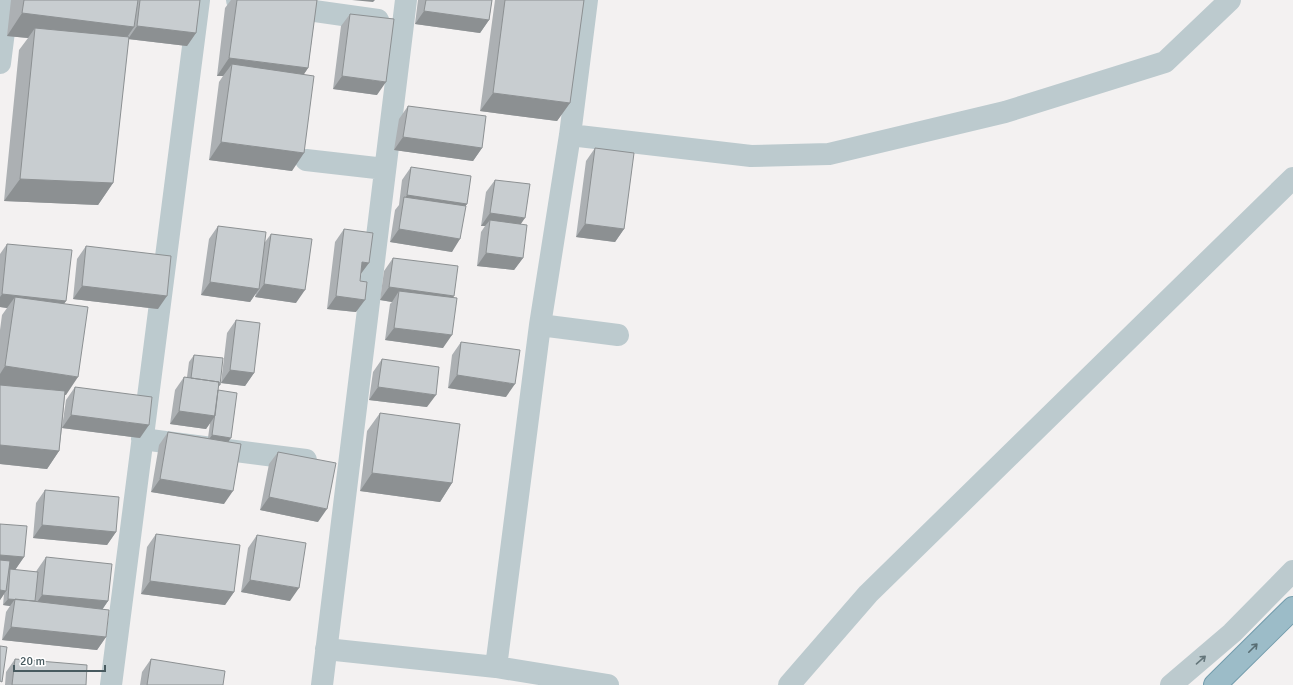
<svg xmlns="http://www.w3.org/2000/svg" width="1293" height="685" font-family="Signika,sans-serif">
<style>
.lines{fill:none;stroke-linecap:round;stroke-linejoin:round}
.trunk-casing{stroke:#739cac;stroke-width:24}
.minor{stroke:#bccace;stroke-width:22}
.tertiary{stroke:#bccace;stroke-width:22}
.trunk{stroke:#9cbcc8;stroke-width:22}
.wall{fill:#acb0b3}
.shaded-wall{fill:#8c9092}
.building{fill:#c8cdd0;stroke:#8c9092}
.oneway{stroke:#596e74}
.oneway2{stroke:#65767b}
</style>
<rect width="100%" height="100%" fill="#f3f1f1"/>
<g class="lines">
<defs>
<path id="trunk" d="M1215 685 1293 608"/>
</defs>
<use href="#trunk" class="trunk-casing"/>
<path class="minor" d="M237 0 378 20
M0 63 8 0
M570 135 751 156 829 154 1005 112 1165 62 1230 0
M306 160 385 169
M540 325 618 335
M142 439 306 460
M326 649 496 667 608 685
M496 667 540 325 570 135 587 0
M111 685 199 0
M322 685 406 0
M789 685 868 594 1293 178"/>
<path class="tertiary" d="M1171 685 1232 633 1293 571"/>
<use href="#trunk" class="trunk"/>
</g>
<path class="wall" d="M11 0H200L196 33 187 46 128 39 113 183 98 205 4 201 19 50 28 38 7 36Z
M231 0H317L308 68 304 74 292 171 209 160 219 82 223 76H217L225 8Z
M418 0H492L489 20 480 33 415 24Z
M495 0H584L570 103 557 121 480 111Z
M350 14 377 95 333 89 341 26Z
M408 106 482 148 473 161 394 150 399 119Z
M595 148 624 229 615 242 576 237 586 161Z
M411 167 467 204 465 206 452 252 390 242 395 210 399 205 402 180Z
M495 180 521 224 523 258 514 270 477 266 481 232 485 226H481L486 192Z
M218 226 265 242 271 234 296 303 255 297 256 293 250 302 201 295 209 239Z
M344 229 361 275 356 312 327 309 335 242Z
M7 244 66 301 64 304 66 395H65L62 427 66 400 75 387 140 438 62 428 59 451 47 469 0 464V330L2 315 7 308 0 307V254Z
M86 246 158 309 73 299 77 259Z
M393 258 453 298 443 348 385 340 390 304 392 302 380 300 384 271Z
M236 320 254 373 245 386 221 383 227 333Z
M461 342 506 397 448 388 452 355Z
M194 355 220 385 218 387V390L229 442 224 504 151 492 159 445 168 432 208 438 210 423 206 429 170 424 175 390 184 377H187L189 362Z
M382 359 427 407 369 400 373 372Z
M380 413 452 483 440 502 360 491 367 431Z
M278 452 318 522 260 510 269 464Z
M45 490 116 532 107 545 33 538 36 503Z
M0 524 24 557 15 570 36 572 37 570 46 557 108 601 102 610 106 637 97 650 2 640 6 612 10 606 3 605 4 594 0 600Z
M156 534 234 592 225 605 141 594 147 547Z
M257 535 290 601 241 592 248 548Z
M15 659 86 685H5L6 672Z
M151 659 223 685H140L142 672Z"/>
<path class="shaded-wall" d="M352 0H375L373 2Z
M424 11 489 20 480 33 415 24Z
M22 13 134 27 119 49 35 28 28 38 7 36Z
M137 26 196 33 187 46 128 39Z
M229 58 308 68 296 86 232 64 223 76H217Z
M342 76 386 82 377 95 333 89Z
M493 93 570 103 557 121 480 111Z
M403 137 482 148 473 161 394 150Z
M221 142 304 153 292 171 209 160Z
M20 179 113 183 98 205 4 201Z
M407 195 467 204 458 217 404 200Z
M490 213 525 218 516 231 490 220 485 226H481Z
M585 224 624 229 615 242 576 237Z
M399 229 460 239 452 252 390 242Z
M486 253 523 258 514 270 477 266Z
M362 262 369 263 360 275Z
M210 282 259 289 250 302 201 295Z
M264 284 305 290 296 303 255 297Z
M82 286 167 296 158 309 73 299Z
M389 287 454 296 445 309 399 291 392 302 380 300Z
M2 294 66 301 57 313 15 297 7 308 0 307V297Z
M336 296 365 300 356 312 327 309Z
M394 328 452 335 443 348 385 340Z
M5 366 78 377 66 395 0 385V374Z
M230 370 254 373 245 386 221 383Z
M457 375 515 384 506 397 448 388Z
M378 387 436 395 427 407 369 400Z
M179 411 215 416 206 429 170 424Z
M71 415 149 425 140 438 62 428Z
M212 435 231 438 226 445 207 442Z
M0 445 59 451 47 469 0 464Z
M372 473 452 483 440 502 360 491Z
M160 479 233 491 224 504 151 492Z
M269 497 327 509 318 522 260 510Z
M42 525 116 532 107 545 33 538Z
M0 555 24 557 15 570 0 569Z
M250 580 299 588 290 601 241 592Z
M150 581 234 592 225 605 141 594Z
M0 590 6 591 0 600Z
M42 595 108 601 99 614 33 608Z
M8 599 35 601 31 608 15 599 10 606 3 605Z
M11 627 106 637 97 650 2 640Z"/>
<path class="building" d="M24 0H138L134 27 22 13Z
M140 0H200L196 33 137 26Z
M237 0H317L308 68 229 58Z
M426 0H492L489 20 424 11Z
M505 0H584L570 103 493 93Z
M350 14 394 19 386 82 342 76Z
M35 28 129 37 113 183 20 179Z
M232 64 314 76 304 153 221 142Z
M408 106 486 116 482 148 403 137Z
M595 148 634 153 624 229 585 224Z
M411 167 471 176 467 204 407 195Z
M495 180 530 184 525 218 490 213Z
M404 197 466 206 460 239 399 229Z
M490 220 527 225 523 258 486 253Z
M218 226 266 232 259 289 210 282Z
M344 229 373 233 369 263 362 262 360 281 367 282 365 300 336 296Z
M271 234 312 239 305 290 264 284Z
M7 244 72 250 66 301 2 294Z
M86 246 171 256 167 296 82 286Z
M393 258 458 266 454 296 389 287Z
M399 291 457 298 452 335 394 328Z
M15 297 88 307 78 377 5 366Z
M236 320 260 323 254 373 230 370Z
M461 342 520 350 515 384 457 375Z
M194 355 223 358 220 385H219V382L191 378Z
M382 359 439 367 436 395 378 387Z
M184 377 219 382 215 416 179 411Z
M0 385 65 391 59 451 0 445Z
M75 387 152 397 149 425 71 415Z
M218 390 237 393 231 438 212 435Z
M380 413 460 424 452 483 372 473Z
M168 432 241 444 233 491 160 479Z
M278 452 336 463 327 509 269 497Z
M45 490 119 497 116 532 42 525Z
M0 524 27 526 24 557 0 555Z
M156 534 240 545 234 592 150 581Z
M257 535 306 543 299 588 250 580Z
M46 557 112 564 108 601 42 595Z
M0 560 10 561 6 591 0 590Z
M10 569 38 572 35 601 8 599Z
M15 599 109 610 106 637 11 627Z
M0 646 7 647 2 682 0 681Z
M15 659 87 665 86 685H12Z
M151 659 225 671 223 685H147Z"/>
<defs><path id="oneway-shaft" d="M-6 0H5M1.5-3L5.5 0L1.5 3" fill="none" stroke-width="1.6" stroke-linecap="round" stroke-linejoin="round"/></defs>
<use class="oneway" href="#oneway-shaft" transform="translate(1253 648) rotate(-45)"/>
<use class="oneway2" href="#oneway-shaft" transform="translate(1201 660) rotate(-41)"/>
<path d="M14 665v6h91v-6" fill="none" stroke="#485a5f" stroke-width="2"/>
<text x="20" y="665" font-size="12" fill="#485a5f" stroke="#ffffff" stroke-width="3" paint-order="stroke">20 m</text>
</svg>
